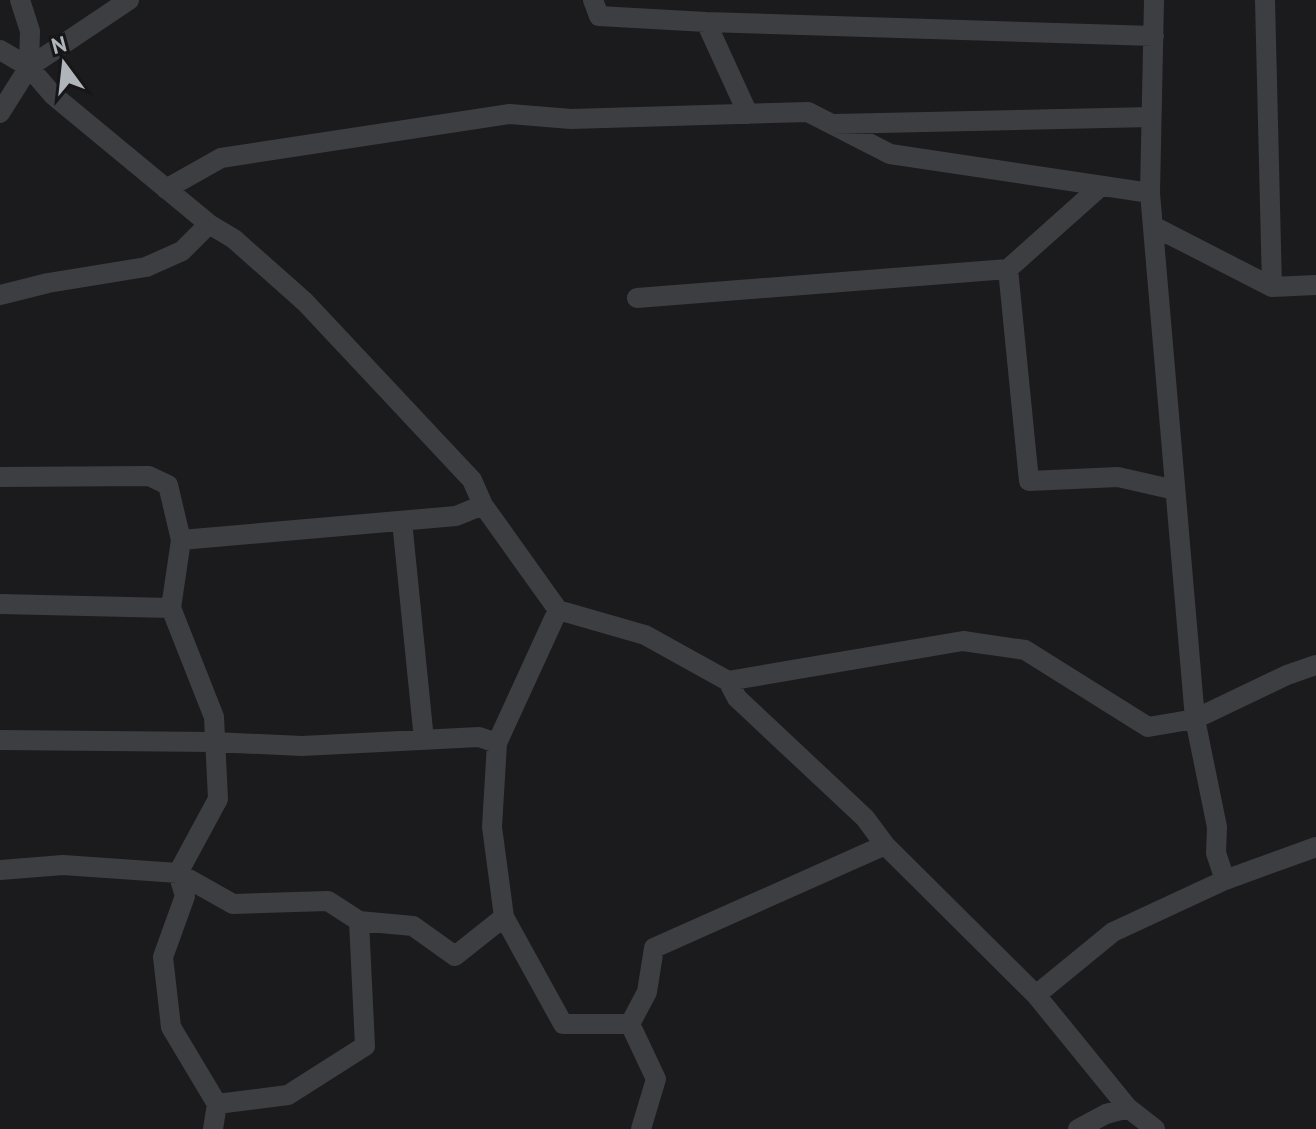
<svg xmlns="http://www.w3.org/2000/svg" width="1316" height="1129" font-family="'PT Sans',sans-serif">
<style>
.lines{fill:none;stroke-linecap:round;stroke-linejoin:round}
.minor{stroke:#3c3e42;stroke-width:20}
</style>
<rect width="100%" height="100%" fill="#1b1b1d"/>
<g class="lines">
<path class="minor" d="M20 0 30 31 29 67
M593 0 599 16 706 22 1154 36
M1154 0 1150 193 1195 719 1217 827 1216 853 1225 880
M1265 0 1272 287
M706 22 748 114
M0 50 29 67 53 95 209 224 234 239 305 302 472 480 483 505 558 610 645 635 728 681 737 698 865 818 885 845 1036 995 1128 1108 1155 1129
M0 113 29 67 129 0
M834 124 1151 117
M166 189 221 158 510 114 571 119 808 112 890 154 1150 193
M1153 226 1272 287 1316 285
M1008 269 1029 481 1118 477 1175 490
M0 295 48 283 146 267 182 251 209 224
M637 298 1008 269 1101 186
M0 477 149 476 168 485 181 540 171 608 214 717 218 799 178 873 185 896 163 957 171 1027 217 1104 213 1129
M402 521 424 740
M181 540 456 516 483 505
M0 604 171 608
M558 610 497 743 492 827 504 917 563 1024H630L647 992 654 948 885 845
M728 681 963 641 1025 650 1148 727 1195 719 1287 675 1316 665
M0 740 214 742 302 746 479 737 497 743
M0 870 63 865 178 873 233 904 328 901 359 921 413 926 455 956 504 917
M1036 995 1113 932 1225 880 1316 847
M630 1024 656 1079 641 1129
M217 1104 288 1095 365 1046 359 921
M1078 1129 1106 1114 1128 1108"/>
</g>
<g transform="translate(64 64) rotate(345)" stroke="#161618" stroke-width="6" paint-order="stroke">
<path d="M0-6L14 30L0 20L-14 30Z" fill="#afb5bb"/>
<text y="-12" font-size="22" font-weight="bold" text-anchor="middle" fill="#afb5bb">N</text>
</g>
</svg>
